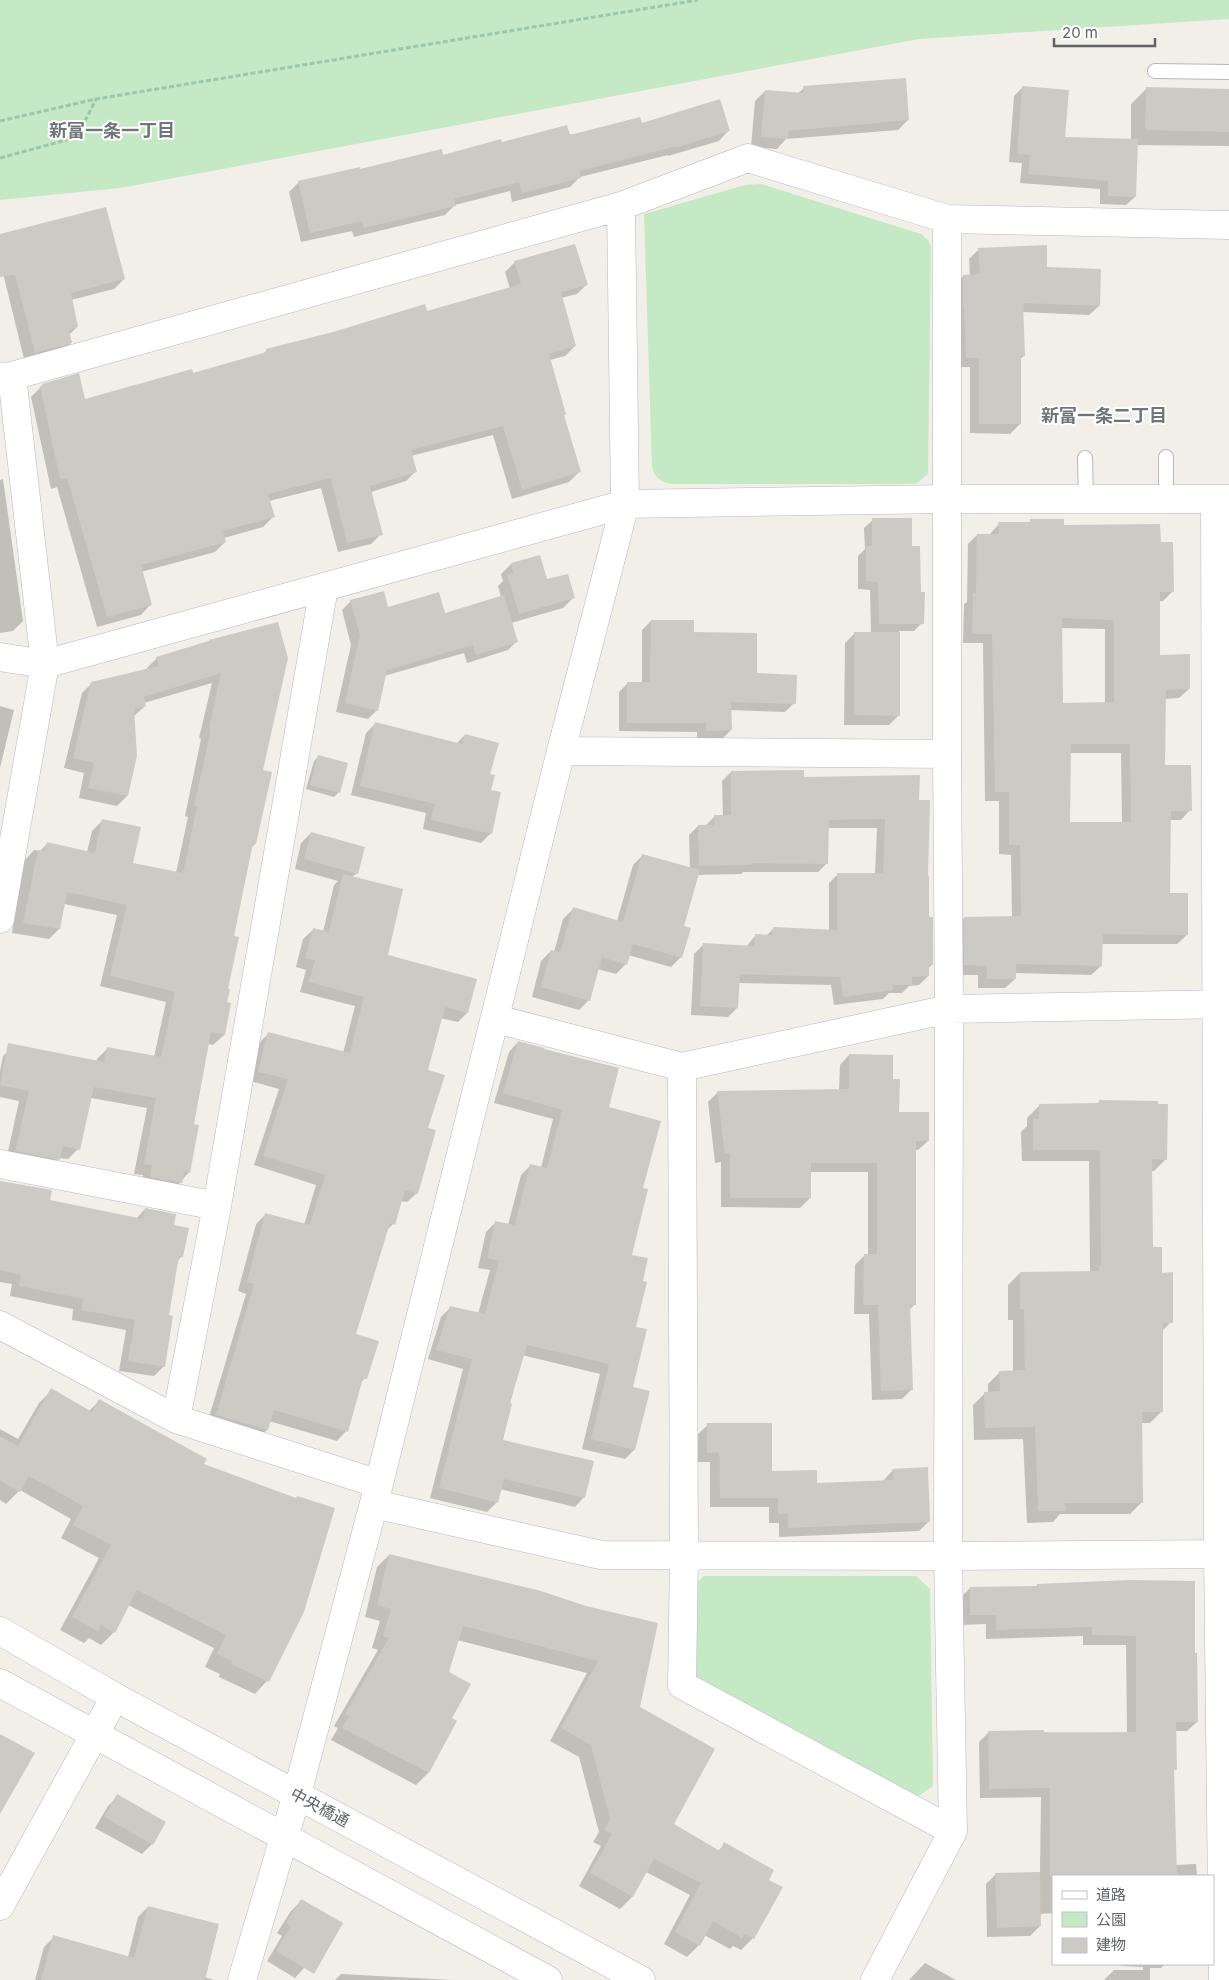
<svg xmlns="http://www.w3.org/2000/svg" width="1229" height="1980" font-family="Inter,'Noto Sans JP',sans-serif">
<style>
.green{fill:#c5e8c5}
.shadow{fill:#0003;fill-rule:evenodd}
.building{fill:#cccac5;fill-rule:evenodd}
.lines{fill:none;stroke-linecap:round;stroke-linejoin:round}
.service-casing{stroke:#b5b8bc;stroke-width:16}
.minor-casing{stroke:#b5b8bc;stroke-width:29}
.tertiary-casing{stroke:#b5b8bc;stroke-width:29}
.path{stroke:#9cc7a9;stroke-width:3;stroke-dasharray:5 2.5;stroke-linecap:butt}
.service{stroke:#fff;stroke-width:14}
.minor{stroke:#fff;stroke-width:28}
.tertiary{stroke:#fff;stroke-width:28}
.labels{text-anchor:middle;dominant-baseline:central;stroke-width:4;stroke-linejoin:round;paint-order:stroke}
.street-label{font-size:16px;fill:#5f6368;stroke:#fff}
.neighbourhood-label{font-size:18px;font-weight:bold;fill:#70757a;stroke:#fff}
</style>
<rect width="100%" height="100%" fill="#f1efe8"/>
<path class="green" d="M0 0H1229V19L919 39 120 188 0 200Z
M761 184 921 234 928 240 931 246 928 474 916 484H670C660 481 655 478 652 467L644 214 745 185Z
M704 1576H916L930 1589 933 1786 917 1797 696 1676 698 1582Z"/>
<path class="shadow" d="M1023 87 1064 138 1131 140V104L1146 89 1229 90V146L1136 145 1135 197 1126 205 1100 204V189L1020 183 1022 163 1009 162 1014 96Z
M804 88 908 120 898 130 786 139 777 149 751 147 755 101 765 91 797 94Z
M641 125 728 131 719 141 668 156V155L580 177 570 187 512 202 510 191 455 205 445 215 354 237 352 231 301 242 289 192 299 182 501 144Z
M0 240 124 279 114 289 71 300 77 327 69 335 71 343 61 353 25 363 0 261Z
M979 249 1046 268 1099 306 1089 315 1022 312 1024 356 1020 359V424L1010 434 970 433V367H957L953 286 963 276H970L969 259Z
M515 262 587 284 577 294 561 298 575 346 565 356 550 360 562 416 579 472 569 482 512 499 493 435 411 456 416 471 406 481 371 492 381 534 371 544 338 552 321 488 269 501 273 517 263 527 224 538 225 542 215 552 141 572 150 605 141 615 97 627 57 487 51 489 31 397 43 385 84 401 192 375 263 354 267 350 426 313 510 289 505 272Z
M3 479 23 621 13 631 0 633V480Z
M873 520 911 547 919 593 922 623 914 631H899V715L889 725H844L845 643 855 633H871L870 590 858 589V556L865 549 864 528Z
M1031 521 1160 544 1173 591 1163 601H1158L1159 657 1189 689 1179 698 1164 699V767L1190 810 1181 820H1170L1169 894 1187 935 1177 944H1101V966L1091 975 1015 973V979L1005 988H978V975H955V928L964 918H1012L1011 855 999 854V801H985L983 643H963L964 604 967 602 968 544 977 535H989L999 524H1028ZM1061 628 1105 629V703L1062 704ZM1070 753H1121L1122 823H1069Z
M511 564 546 581 573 598 563 608 511 623 517 641 508 650 467 663 464 653 384 676 377 710 368 719 336 712 351 645 342 610 351 601 387 608 444 615 501 597 498 586 503 581 501 574Z
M651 621 756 674 794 703 785 712 730 710 731 730 722 739H697V732L619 731V692L628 683H642V630Z
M209 641 261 771 255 844 250 849 232 937 224 1035 213 1045 208 1044 193 1125 189 1172 171 1193 141 1187 143 1175 134 1174 147 1108 91 1098 78 1149 68 1159 59 1158 48 1169 6 1161 19 1101 0 1097V1071L3 1056 14 1045 96 1062 97 1059 107 1049 154 1057 166 1002 100 986 117 915 64 904 59 929 49 939 12 933 24 861 34 850 40 851 47 844 87 852 92 831 102 821 132 864 176 873 188 817 185 816 201 739 199 738 212 683 144 703 145 706 134 716 127 796 117 806 79 798 84 773 64 768 82 693 92 683 147 670V668L157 658Z
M0 706 14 710 0 768Z
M376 723 456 744 465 735 489 775 491 833 481 843 423 829 426 813 351 795 366 733Z
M319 756 339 792 334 797 306 789 314 761Z
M731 772 803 778 918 801 926 877 932 965 928 968V976L919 985 909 986 902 993H889L883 999 834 1005 831 985 738 983 737 1008 728 1017 691 1015 694 954 704 944 746 947 755 936H766L773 929 829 931V883L838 874 875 875 877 828H828L827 863 818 872H743L741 874 697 875 682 927 681 957 671 967 628 955 626 964 616 974 597 969 589 1000 579 1010 532 997 541 961 551 951 554 952 563 919 573 909 617 921 633 865 643 855 690 869 689 835 698 826H705L714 817 723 816 722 781Z
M311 833 357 873 352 877 386 956 467 1013 458 1022 440 1018 427 1071V1129L417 1193 407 1202 400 1201 393 1224 386 1231 355 1334 365 1378 360 1384 346 1431 337 1441 269 1421 267 1430 257 1439 207 1424 246 1294 238 1291 256 1224 266 1214 304 1225 316 1185 254 1165 279 1089 250 1081 259 1043 268 1034 343 1053 355 1006 300 992 306 970 296 967 303 939 313 930 323 932 334 885 338 881 295 869 301 843Z
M518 1042 608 1108 641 1189 631 1256 634 1328 631 1388 634 1450 625 1459 582 1449 600 1374 522 1355 501 1441 584 1497 575 1507 500 1489 497 1502 487 1512 430 1498 463 1369 428 1359 441 1317 451 1307 478 1314 490 1270 478 1268 486 1232 496 1222 508 1225 521 1175 531 1165 541 1168 553 1119 494 1103 509 1052Z
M849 1055 892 1080 898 1113 928 1141 918 1150H915L914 1305 909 1310 912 1389 902 1399 872 1400 869 1314H854L855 1265 865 1255H868V1172H810V1198L800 1208 721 1207V1162L715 1163 708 1102 718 1092 839 1090 840 1065Z
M1099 1102 1166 1159 1154 1171H1151L1152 1248 1161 1274 1171 1322 1161 1332 1162 1411 1150 1423H1141L1142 1502 1130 1514H1060L1053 1522 1027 1523 1023 1439 974 1440 973 1405 985 1393H988V1384L1000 1372H1013V1320H1008V1285L1020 1273H1090L1089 1161H1022L1021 1132 1027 1126V1118L1039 1106 1096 1104Z
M0 1182 48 1201 136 1219 145 1209 173 1226 182 1256 177 1261 168 1316 164 1366 154 1376 119 1371 126 1330 72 1320 73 1309 10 1296 12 1284 0 1282Z
M52 1390 89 1411 99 1401 203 1464 303 1612 267 1681 255 1694 219 1677 220 1674 205 1667 214 1648 128 1605 114 1632 101 1645 89 1638 84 1643 60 1630 99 1558 61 1538 71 1519 20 1490 6 1504 0 1500V1429L18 1439 39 1403Z
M708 1425 771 1473 816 1484 883 1481 893 1470 929 1521 919 1531 779 1537V1523H769V1507H710V1462H698V1434Z
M389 1555 541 1592 639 1708 672 1824 718 1851 725 1844 768 1880 753 1938 741 1950 733 1946 730 1949 704 1935 699 1945 687 1957 664 1944 690 1895 646 1872 632 1897 620 1909 579 1886 601 1846 593 1842 599 1832 579 1757 550 1741 587 1673 457 1640 448 1672 450 1719 455 1721 428 1773 416 1785 331 1740 338 1728 334 1726 378 1650 372 1648 380 1621 365 1617 377 1567Z
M1037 1585 1193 1654 1197 1722 1187 1731H1175V1769L1173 1772 1176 1865 1196 1864 1197 1876H1053V1913L1040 1914V1926L1030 1936 987 1937 986 1884 996 1874 1040 1873 1041 1797 980 1798 979 1742 989 1732 1127 1733 1126 1645H1083V1636L986 1639V1624L960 1625V1598L970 1588 1035 1587Z
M118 1796 164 1823 152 1844 142 1854 95 1828 108 1806Z
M301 1901 304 1968 295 1978 267 1961 282 1936 277 1933 291 1911Z
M148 1907 204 1977 214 1980H35L44 1947 54 1937 128 1957 138 1917Z
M925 1963 956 1980H909Z
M1122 1964H1165L1161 1968H1150V1980H1104L1114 1970H1143V1967L1122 1966Z
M341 1974 453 1980H335Z"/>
<path class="building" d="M906 78 909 120 789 131 788 139 761 137 765 90 804 93 803 86Z
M1022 86 1069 90 1065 137 1138 139 1136 197 1108 196V181L1028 174 1030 155 1017 154Z
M1146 87 1229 89V132L1145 130Z
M720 99 730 131 678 147 677 146 579 171 581 178 522 193 519 182 454 199 456 206 364 228 362 221 310 233 298 181 360 167V169L442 149 443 155 501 139 502 142 567 125 570 135 640 117 642 123Z
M106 207 125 279 71 293 78 327 69 330 72 343 35 353 15 275 0 277V234Z
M575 244 588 285 561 292 576 346 549 354 566 414 564 415 581 472 522 490 503 426 411 450 417 472 370 486 383 535 347 543 331 478 268 494 275 517 223 531 226 542 141 565 152 605 107 617 67 478 60 479 40 386H43L42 384 79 373 85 399 192 369 193 373 267 352 266 349 333 332 425 304 427 311 521 284 514 261Z
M1047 245V267L1101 269 1100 306 1023 303 1025 356H1021V424H979V358H966L964 308H963V275L980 274 978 248Z
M872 518H912V546H920L921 592H925L924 624H879L878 582 866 581V546H872Z
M1030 519H1064V525L1160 524 1161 542H1173L1174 592H1160V655L1190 654V689L1166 690 1165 765H1191L1192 811H1171L1170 893H1188V935L1103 934 1102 966 1016 964V979H987V966L964 965V917L1021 916 1020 845H1009V792H995L992 634H972L973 593H976L977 534H999L998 522H1030ZM1062 618 1114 620V702L1063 703ZM1071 744H1130L1131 822H1070Z
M540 555 547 579 568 574 575 598 519 614 507 575 513 573 511 563Z
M384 591 388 607 439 592 445 613 504 595 518 642 476 655 473 645 387 670 378 711 345 703 360 635 350 600Z
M651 620H694V632L757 633V673L797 675 796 704 731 702 732 730 706 731V723H627V682H650Z
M278 622 288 658 263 770 272 772 256 844 253 843 234 936 239 937 228 989H230L227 1002 231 1003 225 1035 211 1032 194 1124 199 1125 190 1173 184 1172 182 1183 150 1177 152 1165 144 1164 156 1098 94 1087 80 1150 63 1146 60 1160 15 1151 29 1091 0 1085 8 1043 104 1062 107 1047 161 1057 175 992 110 976 127 905 67 892 60 929 23 923 38 850 45 851 47 842 95 853 102 819 141 827 133 863 183 873 197 807 194 806 211 729 209 728 221 673 144 697 146 706 134 709 137 756 128 796 88 788 94 763 73 758 91 682 159 666 156 657 209 641V640Z
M854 632H900V716L854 715Z
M375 722 462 744 465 734 499 743 490 774 495 775 491 790 501 792 492 834 431 820 435 804 360 786Z
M318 755 348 763 340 793 310 785Z
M804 770V777L920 775 919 800H930L928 876H929V917H933V965H929V976L912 977V985H892L893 990 843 997 840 977 740 974 738 1008 700 1006 703 943 754 946 755 934 772 935 773 927 837 930V873H883L885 819 829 820 828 864 751 863V865L699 866 698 825H714V815H731V771Z
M311 832 365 847 358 874 304 859Z
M642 854 700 870 684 926 691 928 682 958 633 944 627 965 602 957 590 1001 541 987 551 950 560 952 573 907 623 922Z
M343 874 403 889 388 955 477 979 468 1013 445 1007 428 1070 445 1075 428 1128 436 1130 418 1194 405 1190 395 1225 390 1223 356 1334 379 1341 367 1379 363 1378 348 1432 274 1410 268 1430 216 1415 254 1284 247 1282 265 1213 310 1225 325 1175 263 1156 288 1079 258 1072 268 1032 350 1053 364 997 309 982 315 960 305 958 313 928 329 932Z
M518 1041 544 1048V1049L619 1068 609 1107 661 1121 643 1188 648 1189 632 1255 648 1258 643 1281 647 1282 636 1327 647 1329 633 1387 650 1391 635 1450 591 1439 609 1364 527 1345 510 1403 512 1404 503 1440 594 1461 585 1498 504 1479 498 1503 439 1488 472 1359 436 1350 450 1306 485 1314 499 1261 487 1258 495 1221 515 1225 530 1164 547 1168 562 1110 503 1093Z
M849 1054 893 1055V1079H900L899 1112H929V1141H916V1305H910L913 1390 881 1391 878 1305H863L864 1254H877V1163H811V1198H730V1153L725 1154 717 1091 849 1089Z
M1099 1100 1158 1101V1104H1168L1167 1160 1152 1159 1153 1247H1162V1273L1173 1272V1323H1163V1412H1142L1143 1503H1065L1066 1511H1038L1035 1427 985 1428 984 1392 1000 1391 999 1371 1025 1370 1024 1309H1020V1272L1099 1271V1265L1101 1266 1100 1150H1033V1119H1039V1104L1099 1103Z
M0 1181 52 1190 50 1200 143 1219 145 1208 176 1214 174 1225 189 1228 183 1257 179 1256 169 1315 173 1316 165 1367 128 1361 135 1320 81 1310 83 1299 19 1286 21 1275 0 1270Z
M51 1388 92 1412 99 1399 207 1459 204 1464 296 1498 297 1496 335 1508 304 1612 269 1682 231 1664 232 1661 217 1654 226 1635 137 1590 115 1633 101 1625 98 1631 72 1617 111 1545 73 1525 83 1506 29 1476 20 1492 0 1480V1436L18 1446Z
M707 1423H772V1471L817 1470V1483L893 1480 892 1469 928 1467 930 1522 788 1528V1514H778V1498H720L719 1452 707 1453Z
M389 1554 541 1591 586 1606 658 1623 640 1707 715 1749 674 1824 720 1851 724 1842 774 1870 769 1880 783 1887 754 1939 745 1934 742 1938 713 1921 700 1946 675 1932 701 1883 654 1859 633 1897 590 1873 612 1834 604 1830 610 1819 591 1745 561 1728 598 1661 463 1626 449 1672 471 1684 452 1718 457 1721 429 1773 342 1728 349 1716 345 1714 389 1638 383 1636 391 1609 377 1605Z
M1130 1580 1195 1581V1653H1197L1198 1722H1176L1177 1770H1174L1177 1876H1050V1788L989 1789 988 1731 1044 1730V1733L1136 1732V1636L1092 1635V1627L996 1630V1615H970V1587L1037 1586V1584Z
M0 1734 35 1753 0 1814Z
M117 1794 166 1822 153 1845 104 1817Z
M1040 1872 1041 1926 997 1928 995 1873Z
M301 1899 343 1923 314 1974 276 1951 291 1926 286 1923Z
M148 1906 219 1924 205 1980H41L53 1935 134 1958Z"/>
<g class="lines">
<defs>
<path id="service" d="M1155 71 1229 72
M1166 457V499
M1085 458 1086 499"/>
<path id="minor" d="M0 377 12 376 621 206 748 158 947 219 1229 225
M1215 499 1218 1554 1223 1980
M0 657 45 664 625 504 947 499H1229
M561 751 947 754
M0 919 45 664 12 376
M496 1019 682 1067 949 1009 1229 1004
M682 1067 684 1556 682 1685 953 1831
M0 1164 217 1206
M0 1325 176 1419 379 1484
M176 1419 217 1206 324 587
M374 1504 601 1555 948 1556 1229 1554
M0 1906 115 1697
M242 1980 297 1794 379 1484 561 751 625 504 621 206
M875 1980 953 1831 948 1556 949 1009 947 754V219"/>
<path id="tertiary" d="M0 1631 115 1697 641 1980
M0 1683 548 1980"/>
</defs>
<use href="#service" class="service-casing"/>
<use href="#minor" class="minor-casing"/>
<use href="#tertiary" class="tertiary-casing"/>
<path class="path" d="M0 121 96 99 698 0
M0 158 77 137 96 99"/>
<use href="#service" class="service"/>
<use href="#minor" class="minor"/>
<use href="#tertiary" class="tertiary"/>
</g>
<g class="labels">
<g class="street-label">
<text transform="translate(320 1807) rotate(28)">中央橋通</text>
</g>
<g class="neighbourhood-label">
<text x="112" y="130">新富一条一丁目</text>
<text x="1104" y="415">新富一条二丁目</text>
</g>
</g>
<rect x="1052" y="1875" width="162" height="90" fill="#ffffff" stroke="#bfc1c3"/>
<rect x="1062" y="1891" width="25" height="8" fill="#ffffff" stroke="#bfc1c3"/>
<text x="1096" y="1900" font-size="15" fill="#5f6368">道路</text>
<rect x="1062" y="1912" width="25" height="15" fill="#c5e8c5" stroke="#bfc1c3"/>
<text x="1096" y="1925" font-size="15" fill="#5f6368">公園</text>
<rect x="1062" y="1938" width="25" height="15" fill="#cccac5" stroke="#bfc1c3"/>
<text x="1096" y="1950" font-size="15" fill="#5f6368">建物</text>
<path d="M1054 38v8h101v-8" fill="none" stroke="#5f6368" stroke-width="2.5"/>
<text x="1062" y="38" font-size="15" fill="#5f6368" stroke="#ffffff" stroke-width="4" paint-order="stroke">20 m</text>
</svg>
